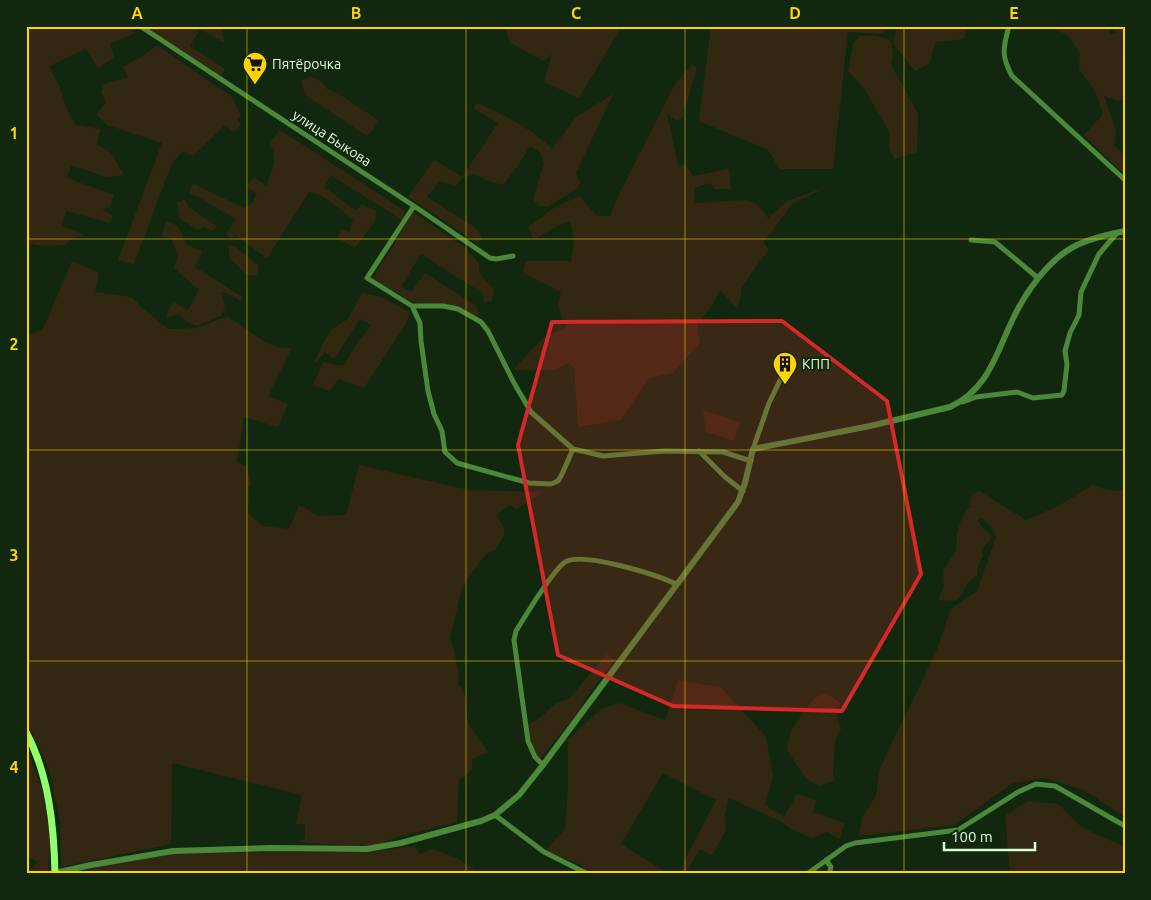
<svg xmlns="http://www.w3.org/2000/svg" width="1151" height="900" font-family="Ubuntu,sans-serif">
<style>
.green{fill:#322812}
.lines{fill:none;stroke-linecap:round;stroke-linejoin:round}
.minor{stroke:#4b8839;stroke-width:5}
.tertiary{stroke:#4b8839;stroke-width:6}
.secondary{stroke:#91ff6c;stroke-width:7}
.marked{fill:#d62828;fill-opacity:0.2;stroke:#d62828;stroke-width:4;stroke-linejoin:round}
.grid{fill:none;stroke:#ffd401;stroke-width:1;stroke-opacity:0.55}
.labels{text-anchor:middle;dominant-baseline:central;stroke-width:4;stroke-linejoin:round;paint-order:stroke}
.poi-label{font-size:14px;fill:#dcffd5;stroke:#11280f;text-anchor:start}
.street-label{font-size:14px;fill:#dcffd5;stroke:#11280f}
.neatline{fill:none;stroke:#ffd401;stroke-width:2}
.grid-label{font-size:16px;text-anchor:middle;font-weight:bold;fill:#ffd401}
</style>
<rect width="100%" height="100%" fill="#11280f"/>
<path class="green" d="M26 26H124L135 33 110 44 114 57 98 68 86 49 49 66 60 88 67 110 76 125 100 129 97 144 111 153 124 175 107 177 71 165 67 178 114 195 110 207 102 209 113 216 110 223 66 211 62 226 84 235 71 239 65 245 44 246 26 243Z
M144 26H221L225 43 200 29 190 46 225 69 221 76Z
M504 26H622L579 98 544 82 552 54 544 61 510 43Z
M711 26H885L883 34 848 32 833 169H780L768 150 699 121Z
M897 26H961L966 31 964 39 935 42 930 63 915 71 893 43Z
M1109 26 1110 34 1115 33V26H1125L1122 47 1125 64V99L1117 101 1104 96 1116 131 1114 145 1125 156V175L1084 135 1103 114 1095 91 1079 69 1080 53 1067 35 1051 27Z
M860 36H877L891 41 893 55 891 64 918 114 917 152 894 159 889 148 890 133 865 90 848 71 853 44Z
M157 45 232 97 241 115 237 119 241 125 234 132 225 125 193 156 183 151 172 163 134 264 118 260 162 143 107 125 96 114 106 102 101 93 104 84 128 77 123 67 141 57Z
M692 64 697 68 682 119 676 120 667 114 678 165H685L693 176 729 169 731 189H715L710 183 694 188 695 203 746 200 758 205 768 218 787 201 829 186 793 203 763 243 769 249 741 288V296L737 308 720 290 711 307 697 324 700 343 673 373 649 378 621 420 578 427 574 368 569 363 555 370H513L543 338 566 327 558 307 561 292 523 273 525 261H571L574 240 570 221 555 227 534 240 528 227 554 208 579 196 597 216H610L618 196 675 84Z
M310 76 322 82 327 89 339 94 378 120 373 130 367 136 305 95 301 81Z
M613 94 576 173 580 182 578 188 549 206H538L533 199 544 163 540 152 530 146 517 167 503 185 489 181 474 174 462 178 456 186 440 181 427 197 476 228 482 238 478 243 408 197 434 160 462 177 498 123 473 108 478 103C505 116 531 128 552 149L576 117Z
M280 130 405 211 402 220 331 175 324 187 356 211 362 204 376 211 375 221 355 248 337 238 341 229 349 232 353 219 321 195 309 192 267 258 235 235 231 239 226 234 236 219 198 197 190 194 191 186 194 184 244 208 251 205 257 194 246 186 254 177 266 186C272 171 279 157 269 143Z
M184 199 190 208 217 226 213 231 203 227 198 230 180 219 177 203Z
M413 212 464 247 479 263C478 278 485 279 494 289L492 301 483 302 484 294 421 254 401 286 411 292 425 273 475 305 479 313 478 317 464 309 443 304 418 303 406 299 395 291 372 280Z
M166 222C183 225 179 232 186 244L202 252 195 267 241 296 242 298 239 301 237 298 220 291 225 307 221 316 197 326 188 322 178 314 166 319 168 310 174 302 188 310 199 290 174 268 178 257 172 239 161 237Z
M228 245 235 247 259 266 257 275H247L230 258Z
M72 261 99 273 95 292 132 297 142 308 168 329 197 328 228 316C247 329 269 351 292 348L268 396 288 404 278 427 244 417 237 462 247 467 251 484 249 487 248 513 263 526 289 529 299 505 318 516 346 515 359 465 469 490 544 492 517 509 509 505 496 515 504 527V536L495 550 487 553 472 572 462 588 450 638 454 650 459 676 458 685C470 694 464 710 468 722 472 732 482 743 488 752L472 759V770L459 780 457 822 398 837 371 848 360 844 354 852H366L415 846 419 854 433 849 459 859 480 874H86L93 867 179 853 351 852 356 846 299 842 305 838V824H296L302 795 172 763 171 844 61 867 60 821 49 769 26 720V337L43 329Z
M362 293 382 297 409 312 407 322 364 388 338 379 330 391 313 385 323 362 343 366 360 339 372 325 360 319 334 359 325 352 316 363 315 360 323 343 332 329 348 319Z
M703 410 740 422 734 441 706 432Z
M1092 484 1107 490 1125 491V817L1084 790 1045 778 1013 783 954 825 859 836 862 817 876 796 880 768 936 652 951 609 977 591 996 537 992 528 981 517 978 520C980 527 988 531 992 537 989 543 984 545 981 551L983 555 979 563 977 576C962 584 966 593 955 601L941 600 938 599 944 586 943 570 956 551 957 534 961 520 968 508 972 507 970 502 972 494 979 491 1026 520C1049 511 1072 500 1092 484Z
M607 654 615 660 585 699 580 710 539 760 530 741 528 724C545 720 549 701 568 700Z
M678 680 721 687 766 737 773 776 765 805 784 817 797 794 816 800 813 812 844 823 840 839 827 832 811 838 791 829 782 822 729 798 725 814 726 830 712 855 700 849 685 874H678L716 800 663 773 621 844 669 874H588L581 865 545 851 565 829 568 788V740L601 709 619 703 665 720Z
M826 693 841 703 837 717 841 729 835 740 833 772 835 780 819 786 806 779 787 750 791 730 814 698Z
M26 750C42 782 55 824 49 859 48 864 49 869 46 874H26V871L32 869 37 862 26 854Z
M1028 801 1058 804 1081 827 1125 847V874H1010L1005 816Z"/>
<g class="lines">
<path class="minor" d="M140 26 414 206 490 258 496 259 513 256
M1009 26C1003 48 1001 56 1012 76L1125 180
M971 240 995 242 1038 278
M412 306H443L458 309 481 322 488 331 514 383 531 412 573 449 603 456 664 451 723 452 751 461
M412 306 420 323 421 341 428 391 434 414 442 431 445 452 457 463 529 483 551 484 558 481 562 474 573 449
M412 306 367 278 414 206
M963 402 976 397 1017 392 1033 398 1062 395 1064 391 1067 364 1065 351 1070 333 1079 315 1081 292 1099 254 1117 233
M753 449 769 403 781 378
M699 451 725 477 743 491
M543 765 535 757 528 741 514 640 516 631C526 615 552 571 565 562 582 551 657 575 676 584
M495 815 544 852 588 874
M826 860 831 867 829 874
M807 874 846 846 855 843 958 830 1018 792 1036 784 1055 786 1125 826"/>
<path class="tertiary" d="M55 873 91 865 173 851 270 848 367 849 401 843 481 821 495 815 519 795 543 765 738 502 745 483 753 449 870 426 950 407C987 390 995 357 1011 323 1024 294 1048 259 1077 245 1092 238 1109 234 1125 231"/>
<path class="secondary" d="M26 732C49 775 54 826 55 874"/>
</g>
<path class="marked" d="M782 321 887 401 921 574 842 711 673 706 558 655 518 445 552 322Z"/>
<path class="grid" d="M247 26V874M466 26V874M685 26V874M904 26V874M26 239H1125M26 450H1125M26 661H1125"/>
<defs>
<symbol id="supermarket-pin" viewBox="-11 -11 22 30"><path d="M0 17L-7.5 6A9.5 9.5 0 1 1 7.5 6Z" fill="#ffd401" stroke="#11280f"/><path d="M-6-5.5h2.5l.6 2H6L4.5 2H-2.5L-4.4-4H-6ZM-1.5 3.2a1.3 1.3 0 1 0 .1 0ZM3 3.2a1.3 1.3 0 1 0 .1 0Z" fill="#111"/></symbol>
<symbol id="building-pin" viewBox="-11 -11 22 30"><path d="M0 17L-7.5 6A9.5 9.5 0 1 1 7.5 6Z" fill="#ffd401" stroke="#11280f"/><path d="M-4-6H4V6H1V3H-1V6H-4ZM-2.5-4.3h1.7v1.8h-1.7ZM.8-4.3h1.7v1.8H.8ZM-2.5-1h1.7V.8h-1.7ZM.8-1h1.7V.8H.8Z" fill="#111"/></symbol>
</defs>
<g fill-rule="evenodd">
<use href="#supermarket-pin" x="241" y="50" width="28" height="38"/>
<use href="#building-pin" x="771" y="350" width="28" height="38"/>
</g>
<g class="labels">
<g class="poi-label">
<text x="272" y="64">Пятёрочка</text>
<text x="802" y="364">КПП</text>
</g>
<g class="street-label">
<text transform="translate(332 138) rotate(33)">улица Быкова</text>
</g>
</g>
<rect width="1151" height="900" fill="none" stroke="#11280f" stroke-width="55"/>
<path d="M944 842v8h91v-8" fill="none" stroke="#dcffd5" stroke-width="2.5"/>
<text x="951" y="842" font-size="15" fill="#dcffd5" stroke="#11280f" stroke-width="4" paint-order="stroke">100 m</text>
<rect x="28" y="28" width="1096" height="844" class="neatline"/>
<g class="grid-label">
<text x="137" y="19">A</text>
<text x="356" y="19">B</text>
<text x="576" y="19">C</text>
<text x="795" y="19">D</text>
<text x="1014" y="19">E</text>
<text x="14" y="139">1</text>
<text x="14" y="350">2</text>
<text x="14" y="561">3</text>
<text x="14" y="773">4</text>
</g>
</svg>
